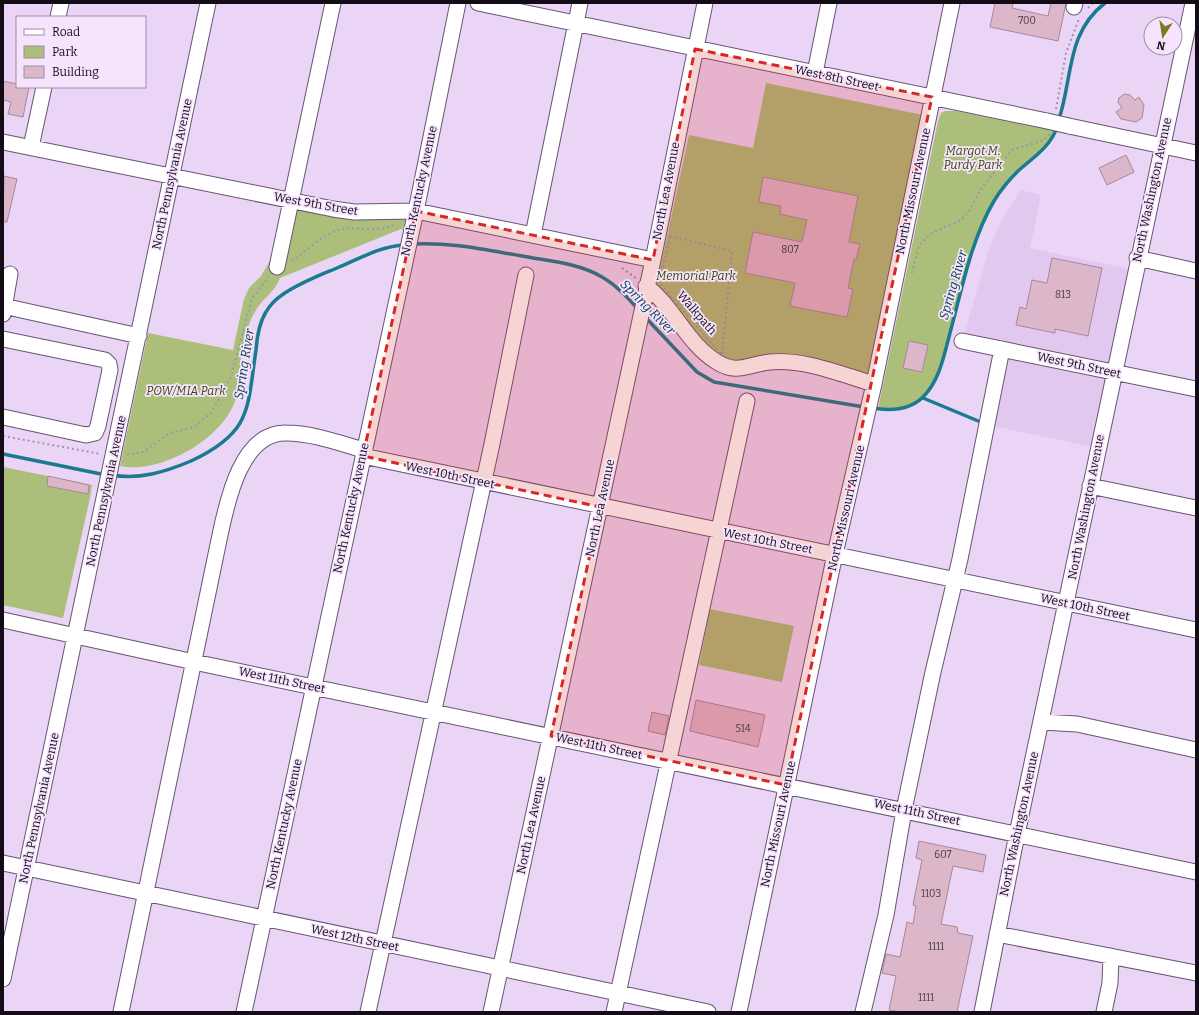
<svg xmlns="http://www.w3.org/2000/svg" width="1199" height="1015" font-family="Bitter,serif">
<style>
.built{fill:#e2c8ef}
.green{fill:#abbf7a}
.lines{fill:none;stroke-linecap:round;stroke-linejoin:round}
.stream{stroke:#1a7a8f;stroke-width:3.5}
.building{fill:#dcb7ca;stroke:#a98698}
.minor-casing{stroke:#685571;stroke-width:17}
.path{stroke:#a392ac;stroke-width:2;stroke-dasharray:2 3;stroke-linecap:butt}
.minor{stroke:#fff;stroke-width:15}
.minor-bridge-casing{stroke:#685571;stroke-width:17;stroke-linecap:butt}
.minor-bridge{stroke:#fff;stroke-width:15}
.marked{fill:#d62828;fill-opacity:0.2;stroke:#d62828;stroke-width:3;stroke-dasharray:8 5;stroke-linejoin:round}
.labels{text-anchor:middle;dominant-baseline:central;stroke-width:3.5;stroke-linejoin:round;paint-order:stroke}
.number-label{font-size:10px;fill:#453743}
.street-label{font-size:12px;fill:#130c16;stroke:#f6e4ff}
.park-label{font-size:12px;font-style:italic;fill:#3a4806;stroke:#f6e4ff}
.water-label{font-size:13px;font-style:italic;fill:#033e49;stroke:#f6e4ff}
</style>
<rect width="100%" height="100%" fill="#ebd5f6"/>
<path class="built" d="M1021 190 1041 195 1030 248 1135 270 1098 448 992 426 1008 350 962 341 990 246 1003 217Z"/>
<path class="green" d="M766 83 928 116 874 384 826 370 726 367 657 295V283L689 135 753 148Z
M945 111H956L1056 131C1041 159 1010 173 994 201 972 240 963 287 951 330 944 353 940 379 923 397 912 408 893 412 878 409L938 121 941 113Z
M285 199 416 211 411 232 401 229 280 278C275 292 263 298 256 310 241 333 241 372 236 398 225 438 160 475 120 466L148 333 233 350 244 299 249 288 261 276 271 259Z
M3 467 92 485 90 498 63 618 3 605Z
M710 609 794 626 782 682 699 665Z"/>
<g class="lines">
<path class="stream" d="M1059 119C1073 77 1066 33 1105 3
M413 244C450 242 486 250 522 256 548 261 579 263 602 277 616 285 627 297 638 309
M645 317 697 372 714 382 864 407
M923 398 983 423
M872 408C890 411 910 410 923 397 940 380 944 355 950 333 962 289 971 240 994 201 1000 191 1009 180 1017 172 1032 158 1050 148 1057 127
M3 454 106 475
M112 475C139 480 165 472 191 461 252 432 247 410 256 350 257 337 259 323 266 312 270 305 276 299 282 295 299 283 318 276 337 268 359 259 380 246 405 245"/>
</g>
<path class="building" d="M995 3H1013L1012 8 1048 16 1051 3H1066L1058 41 990 27Z
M3 81 17 84V87H29L23 117 8 114 11 102 3 100Z
M1124 94 1130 95 1135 100 1139 97 1144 105 1142 118 1136 122 1121 119 1116 112 1122 108 1118 102 1119 98Z
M1126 155 1134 172 1107 185 1099 168Z
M4 176 17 179 7 222H3Z
M763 177 858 196 849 242 860 244 856 259H854L848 288 853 289 847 317 790 306 795 283 745 273 753 232 802 242 807 220 780 214 781 206 759 202Z
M1052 258 1102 268 1088 336 1055 329V333L1016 325 1020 307 1026 309 1032 280 1047 283Z
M909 341 928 345 922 372 903 368Z
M48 476 89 485 88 494 47 486Z
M696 700 765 715 758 747 690 731Z
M652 712 669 716 665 735 648 731Z
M919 841 986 855 983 872 953 866 941 924 957 927 958 933 973 936 957 1012H902L889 1010 896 976 882 973 886 954 900 957 907 922 913 924 916 906 913 905 922 860 916 858Z"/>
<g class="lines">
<defs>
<path id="minor" d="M478 3 1047 121
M1074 7 1075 3
M58 17 61 3
M815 73 829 3
M1069 126 1196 153
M3 142 333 209 354 212 416 211 653 260
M31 147 44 87
M533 235 580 3
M1137 258 1196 271
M277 267 333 3
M646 286C674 307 687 344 717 362 738 375 748 364 770 362 805 359 840 374 874 384
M3 306 139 336
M3 314 10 274
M3 339 105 360 109 364 110 370 98 426 95 433 86 435 3 417
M962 341 1196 389
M363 456 1196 630
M1090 486 1196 508
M3 620 194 662 1196 872
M1041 722 1077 724 1196 750
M3 863 708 1012
M997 934 1196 973
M3 979 208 3
M121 1012 220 535C227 502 241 432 286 433 312 433 339 443 364 450
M244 1012 416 211 458 3
M368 1012 492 444 526 275
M491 1012 653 260 705 3
M614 1012 747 401
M739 1012 835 554 874 384 952 3
M863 1012 886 915 904 810 933 672 960 559 1002 349
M982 1012 1017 834 1193 3
M1104 1012 1110 983 1111 956"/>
</defs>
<use href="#minor" class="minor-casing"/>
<path class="path" d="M1088 8 1093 3
M1056 109 1066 53 1079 19
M670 236 732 251 722 355 659 283Z
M292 261C306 252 321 235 338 230 356 225 375 234 393 225
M622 268 636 278
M912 273 919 245 933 232 955 223 962 219 969 211 981 189 1012 150 1044 140 1050 134
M3 436 101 454
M127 455 143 452 170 433 194 427 211 413 231 377 252 298 269 277"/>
<use href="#minor" class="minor"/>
<defs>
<path id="minor-bridge" d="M1047 121 1069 126"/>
</defs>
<use href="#minor-bridge" class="minor-bridge-casing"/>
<use href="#minor-bridge" class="minor-bridge"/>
</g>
<path class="marked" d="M695 49 932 97 786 785 551 736 600 507 363 456 416 211 653 260Z"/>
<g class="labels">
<g class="number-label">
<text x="1027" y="21">700</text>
<text x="790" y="250">807</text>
<text x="1063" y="295">813</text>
<text x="743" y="729">514</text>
<text x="943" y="855">607</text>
<text x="931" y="894">1103</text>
<text x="936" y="947">1111</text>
<text x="926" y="998">1111</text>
</g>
<g class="street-label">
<text transform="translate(837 78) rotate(12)">West 8th Street</text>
<text transform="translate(172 174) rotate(-78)">North Pennsylvania Avenue</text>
<text transform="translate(1152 190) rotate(-78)">North Washington Avenue</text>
<text transform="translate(419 191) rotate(-78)">North Kentucky Avenue</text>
<text transform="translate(666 191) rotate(-79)">North Lea Avenue</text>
<text transform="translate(913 191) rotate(-78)">North Missouri Avenue</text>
<text transform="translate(316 204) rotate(10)">West 9th Street</text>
<text transform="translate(697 313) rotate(49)">Walkpath</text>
<text transform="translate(1079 365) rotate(12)">West 9th Street</text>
<text transform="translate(450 475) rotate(12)">West 10th Street</text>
<text transform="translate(106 491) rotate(-78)">North Pennsylvania Avenue</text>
<text transform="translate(1086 507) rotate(-79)">North Washington Avenue</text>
<text transform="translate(351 508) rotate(-78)">North Kentucky Avenue</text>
<text transform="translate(600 508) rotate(-78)">North Lea Avenue</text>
<text transform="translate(846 508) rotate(-77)">North Missouri Avenue</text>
<text transform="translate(768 541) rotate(11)">West 10th Street</text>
<text transform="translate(1085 607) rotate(12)">West 10th Street</text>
<text transform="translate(282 680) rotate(12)">West 11th Street</text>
<text transform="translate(599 746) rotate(12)">West 11th Street</text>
<text transform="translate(39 808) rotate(-78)">North Pennsylvania Avenue</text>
<text transform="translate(917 812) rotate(12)">West 11th Street</text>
<text transform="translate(284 824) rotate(-78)">North Kentucky Avenue</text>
<text transform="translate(778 824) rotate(-78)">North Missouri Avenue</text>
<text transform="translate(1019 824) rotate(-78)">North Washington Avenue</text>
<text transform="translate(531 825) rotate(-78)">North Lea Avenue</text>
<text transform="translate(355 938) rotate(12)">West 12th Street</text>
</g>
<g class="park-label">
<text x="973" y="151">Margot M.<tspan x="973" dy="14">Purdy Park</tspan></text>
<text x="696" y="276">Memorial Park</text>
<text x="186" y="391">POW/MIA Park</text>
</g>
<g class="water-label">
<text transform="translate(953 285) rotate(-74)">Spring River</text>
<text transform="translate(648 307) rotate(45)">Spring River</text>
<text transform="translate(244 364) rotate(-81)">Spring River</text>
</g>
</g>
<rect width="1199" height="1015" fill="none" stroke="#130c16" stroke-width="8"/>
<rect x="16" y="16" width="130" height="72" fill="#f6e4ff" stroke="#9b8ea2"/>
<rect x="24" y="29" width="20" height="6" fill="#ffffff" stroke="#9b8ea2"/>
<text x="52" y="36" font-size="12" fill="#130c16">Road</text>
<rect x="24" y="46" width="20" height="12" fill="#abbf7a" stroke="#9b8ea2"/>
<text x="52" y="56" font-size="12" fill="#130c16">Park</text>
<rect x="24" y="66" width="20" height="12" fill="#dcb7ca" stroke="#9b8ea2"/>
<text x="52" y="76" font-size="12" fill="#130c16">Building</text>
<g transform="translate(1163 36) rotate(192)"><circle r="19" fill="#f6e4ff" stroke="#9b8ea2"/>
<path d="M0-3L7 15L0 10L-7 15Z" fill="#7b7a22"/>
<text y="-6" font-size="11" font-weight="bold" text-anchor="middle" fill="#130c16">N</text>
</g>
</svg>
